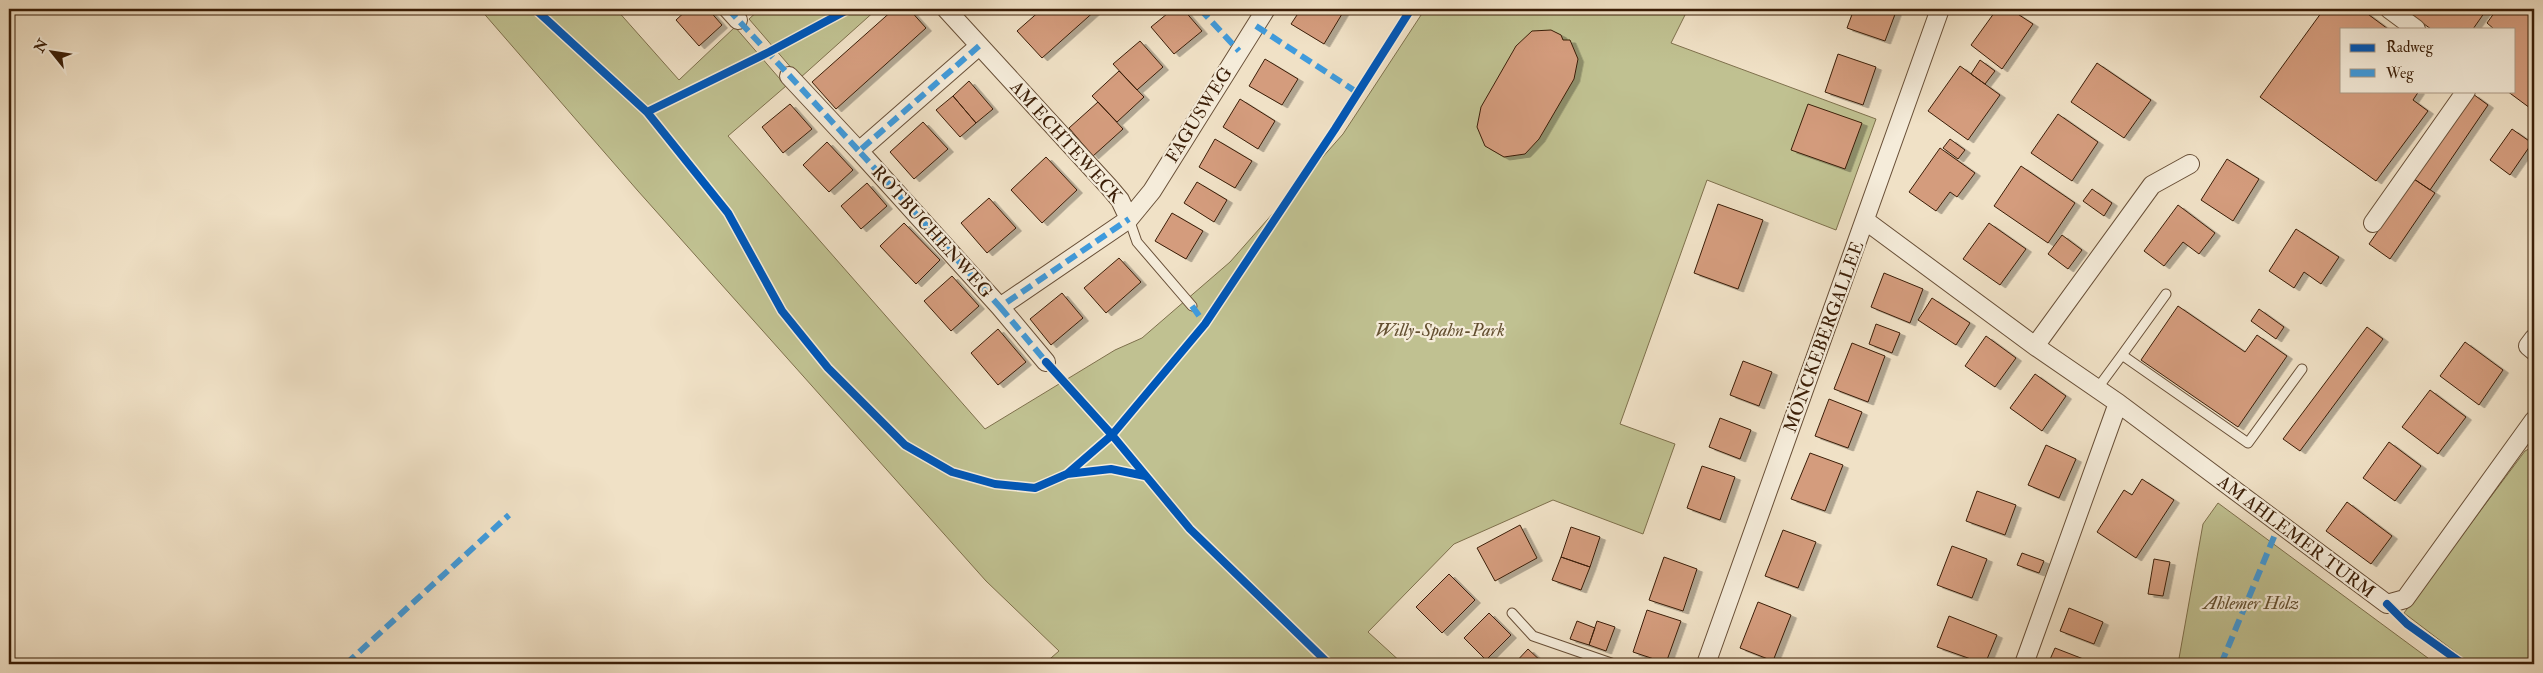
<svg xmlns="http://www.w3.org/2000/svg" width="2543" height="673" font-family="'IM FELL Double Pica',serif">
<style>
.green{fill:#c0c191;stroke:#7e704c}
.building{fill:#d49c7d;stroke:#3b1e07;filter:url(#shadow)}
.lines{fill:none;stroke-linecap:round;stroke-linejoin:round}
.lane-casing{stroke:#684f37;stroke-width:11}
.street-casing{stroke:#684f37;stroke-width:20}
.lane{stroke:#f5ecda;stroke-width:9}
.street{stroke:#f5ecda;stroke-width:18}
.quiet{stroke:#3f9bdd;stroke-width:6;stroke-dasharray:12 6;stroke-linecap:butt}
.cycleway-casing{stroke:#f5ecda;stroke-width:11}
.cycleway{stroke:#0057b8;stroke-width:8}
.labels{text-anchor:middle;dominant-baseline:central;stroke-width:4.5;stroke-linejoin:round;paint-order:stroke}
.street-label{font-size:18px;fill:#3b1e07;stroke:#f5ecda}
.park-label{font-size:18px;font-style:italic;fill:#634f30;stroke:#f5ecda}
</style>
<defs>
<filter id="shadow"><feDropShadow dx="5.5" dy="3" stdDeviation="0" flood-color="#0004"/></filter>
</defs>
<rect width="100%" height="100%" fill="#f0e1c6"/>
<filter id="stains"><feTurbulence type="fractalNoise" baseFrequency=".004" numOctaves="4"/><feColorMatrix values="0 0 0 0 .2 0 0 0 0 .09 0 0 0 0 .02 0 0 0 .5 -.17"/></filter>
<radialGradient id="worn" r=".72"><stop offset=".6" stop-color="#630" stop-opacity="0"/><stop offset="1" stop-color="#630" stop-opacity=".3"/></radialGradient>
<path class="green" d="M480 9H616L679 80 735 27 786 86 728 136 985 429 1115 350 1142 338 1230 262 1343 134 1425 9H1688L1671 43 1876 119 1836 230 1707 180 1620 424 1675 444 1643 534 1553 500 1454 544 1368 632 1403 664H1044L1059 651 986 581 638 191Z
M760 9H877L800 78 749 19Z
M2534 446V664H2471L2404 613 2525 451Z
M2218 503 2436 664H2178L2203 524Z"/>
<path class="building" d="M688 9H708L722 25 699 46 676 20Z
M894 9H909L926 28 836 109 812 82Z
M1042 9H1097L1042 58 1017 31Z
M1173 9H1183L1202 31 1174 54 1151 27Z
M1301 9H1345L1324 44 1291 24Z
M1854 9H1897L1885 41 1847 28Z
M1997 9H2010L2033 24 2002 69 1971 45Z
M2324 9H2361L2388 29H2342V91H2419L2413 100 2428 111 2376 181 2260 97Z
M2403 9H2487L2473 29H2431Z
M2497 9H2534V111L2507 91H2514V29H2494L2487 23Z
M1551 30 1561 35 1563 40H1570L1578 59 1574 79 1539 139 1525 154 1504 157 1485 146 1477 127 1481 107 1516 46 1532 31Z
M1140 41 1163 67 1137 90 1113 64Z
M1838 54 1876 67 1863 105 1825 92Z
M1265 59 1298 79 1282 105 1249 86Z
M1980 60 1995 71 1985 84 1971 74Z
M2097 63 2151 100 2124 138 2071 102Z
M1960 66 2000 95 1968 140 1928 111Z
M1119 71 1144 97 1117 122 1092 96Z
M969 81 993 109 976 123 953 96Z
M2473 94 2488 105 2430 190 2414 179Z
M953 96 976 123 960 137 936 110Z
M1240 99 1275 121 1258 149 1223 127Z
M1098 102 1123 129 1093 156 1069 128Z
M790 104 812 129 783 153 762 127Z
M1808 104 1862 123 1845 169 1791 150Z
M2058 114 2098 142 2072 181 2031 153Z
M923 122 948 149 914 179 890 152Z
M2512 129 2532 143 2510 175 2490 160Z
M1215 139 1252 161 1235 188 1199 167Z
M1950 139 1965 150 1958 159 1943 148Z
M827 142 853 170 829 192 803 165Z
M1940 148 1975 173 1957 197 1950 192 1936 211 1909 192Z
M1046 157 1077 190 1042 223 1011 190Z
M2227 159 2259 179 2233 221 2201 200Z
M2021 166 2075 203 2048 243 1994 206Z
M2414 179 2435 193 2390 259 2369 244Z
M1197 182 1227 200 1214 222 1184 203Z
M867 183 887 206 861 229 841 206Z
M2092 189 2112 203 2104 216 2083 201Z
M989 198 1016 228 987 253 961 223Z
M1718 204 1763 220 1738 289 1694 273Z
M2178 205 2215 233 2199 254 2183 242 2164 266 2144 251Z
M1172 213 1203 231 1186 259 1155 241Z
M904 223 940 260 916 284 880 246Z
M1989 223 2026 249 2000 285 1963 259Z
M2296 229 2339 257 2321 284 2304 272 2294 288 2269 271Z
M2062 235 2082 250 2068 269 2048 254Z
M1119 258 1141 282 1106 313 1084 288Z
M1884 273 1923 289 1910 323 1871 307Z
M952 276 979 306 951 331 924 301Z
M1062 293 1083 318 1051 345 1030 319Z
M1932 298 1970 323 1956 345 1918 320Z
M2178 306 2245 352 2257 335 2287 356 2238 427 2141 360Z
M2259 309 2284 327 2276 339 2251 321Z
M1876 324 1900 333 1892 353 1869 344Z
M2367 327 2383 339 2300 451 2283 439Z
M998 329 1026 362 998 385 971 353Z
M1986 336 2016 358 1995 387 1965 366Z
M2465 342 2503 370 2479 405 2440 376Z
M1852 343 1885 356 1868 402 1834 389Z
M1743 361 1772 372 1759 406 1730 395Z
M2035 374 2066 396 2042 431 2010 408Z
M2430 390 2466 417 2438 454 2402 427Z
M1829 399 1862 412 1848 448 1815 436Z
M1720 418 1751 430 1740 459 1709 447Z
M2389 442 2421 466 2395 501 2363 478Z
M2046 445 2076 459 2059 498 2028 485Z
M1810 453 1843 465 1825 511 1791 499Z
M1702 466 1735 477 1720 520 1687 508Z
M2142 479 2174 500 2136 558 2097 532 2124 490 2132 495Z
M1977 491 2016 505 2005 535 1966 521Z
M2347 502 2392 536 2371 564 2326 531Z
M1520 525 1537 558 1495 581 1477 548Z
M1571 527 1600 537 1590 567 1561 557Z
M1783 530 1816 542 1798 588 1765 576Z
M1952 546 1987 559 1972 598 1937 585Z
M2022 553 2044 561 2039 573 2017 565Z
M1561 557 1590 567 1581 590 1552 580Z
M1664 557 1697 569 1683 611 1649 600Z
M2154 559 2170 562 2163 596 2148 594Z
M1449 574 1475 600 1442 633 1416 607Z
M1758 602 1791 615 1773 661 1740 648Z
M2069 608 2103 622 2094 644 2060 631Z
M1647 610 1681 621 1666 663 1633 652Z
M1489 613 1511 635 1486 660 1464 638Z
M1949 616 1997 635 1985 664 1937 647Z
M1577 621 1595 628 1589 645 1570 639Z
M1597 621 1615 627 1606 651 1589 645Z
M2055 648 2086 660 2084 664H2048Z
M1528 649 1544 664H1514Z"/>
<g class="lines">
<defs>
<path id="lane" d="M1129 219 1137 242 1192 306
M2122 355 2166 294
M2097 389 2122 355 2248 443 2302 369
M1512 613 1533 636 1614 664"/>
<path id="street" d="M728 9 738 20
M946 9 1109 187 1120 200 1129 219
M2389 9 2416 29
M979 46 859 151 1000 307 1129 219 1152 191 1266 9
M789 76 859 151
M1866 221 2035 346 2118 403 2387 604 2405 599 2534 420
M2373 223 2466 91
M1000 307 1046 362
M2534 338 2528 346 2534 351
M2035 346 2152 185 2190 164
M1706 664 1940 9
M2024 664 2118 403"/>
</defs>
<use href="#lane" class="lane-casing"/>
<use href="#street" class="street-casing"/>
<use href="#lane" class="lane"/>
<use href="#street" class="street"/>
<path class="quiet" d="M728 9 859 151
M1200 9 1239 51
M1256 26 1358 93
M979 46 859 151 1000 307 1129 219
M1192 306 1205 324
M1000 307 1048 364
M346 664 509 515
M2221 664 2279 525"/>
<defs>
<path id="cycleway" d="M535 9 647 112 728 213 782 311 828 368 905 445 952 472 995 484 1035 488 1067 474 1112 435 1205 324 1335 129 1411 9
M647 112 769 52 849 9
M1046 362 1112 435 1190 529 1329 664
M1067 474 1111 469 1145 476
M2387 604 2407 624 2463 664"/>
</defs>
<use href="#cycleway" class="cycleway-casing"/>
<use href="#cycleway" class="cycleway"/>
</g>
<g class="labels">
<g class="street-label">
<text transform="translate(1199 115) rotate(-58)">FAGUSWEG</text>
<text transform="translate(1066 142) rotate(48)">AM ECHTEWECK</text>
<text transform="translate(932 232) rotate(48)">ROTBUCHENWEG</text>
<text transform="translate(1824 337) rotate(-70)">MÖNCKEBERGALLEE</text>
<text transform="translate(2296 537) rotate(37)">AM AHLEMER TURM</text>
</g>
<g class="park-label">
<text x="1440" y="330">Willy-Spahn-Park</text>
<text x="2251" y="603">Ahlemer Holz</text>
</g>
</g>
<rect width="2543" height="673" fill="none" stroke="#f0e1c6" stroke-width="30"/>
<rect x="10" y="10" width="2523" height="653" fill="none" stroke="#3b1e07" stroke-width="2.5"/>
<rect x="15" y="15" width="2513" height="643" fill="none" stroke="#3b1e07"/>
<rect x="2340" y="28" width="175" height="65" fill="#f5ecda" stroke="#ab9a86"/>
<rect x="2350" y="44" width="25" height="8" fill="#0057b8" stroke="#ab9a86"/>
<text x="2386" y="52" font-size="15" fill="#3b1e07">Radweg</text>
<rect x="2350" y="69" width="25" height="8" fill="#3f9bdd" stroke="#ab9a86"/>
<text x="2386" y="78" font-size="15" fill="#3b1e07">Weg</text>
<g transform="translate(52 52) rotate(300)" stroke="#f5ecda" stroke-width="4" paint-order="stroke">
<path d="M0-4L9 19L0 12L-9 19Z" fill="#3b1e07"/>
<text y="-8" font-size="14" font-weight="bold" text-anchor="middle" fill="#3b1e07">N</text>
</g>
<rect width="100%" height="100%" filter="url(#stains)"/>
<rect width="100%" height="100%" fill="url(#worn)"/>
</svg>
